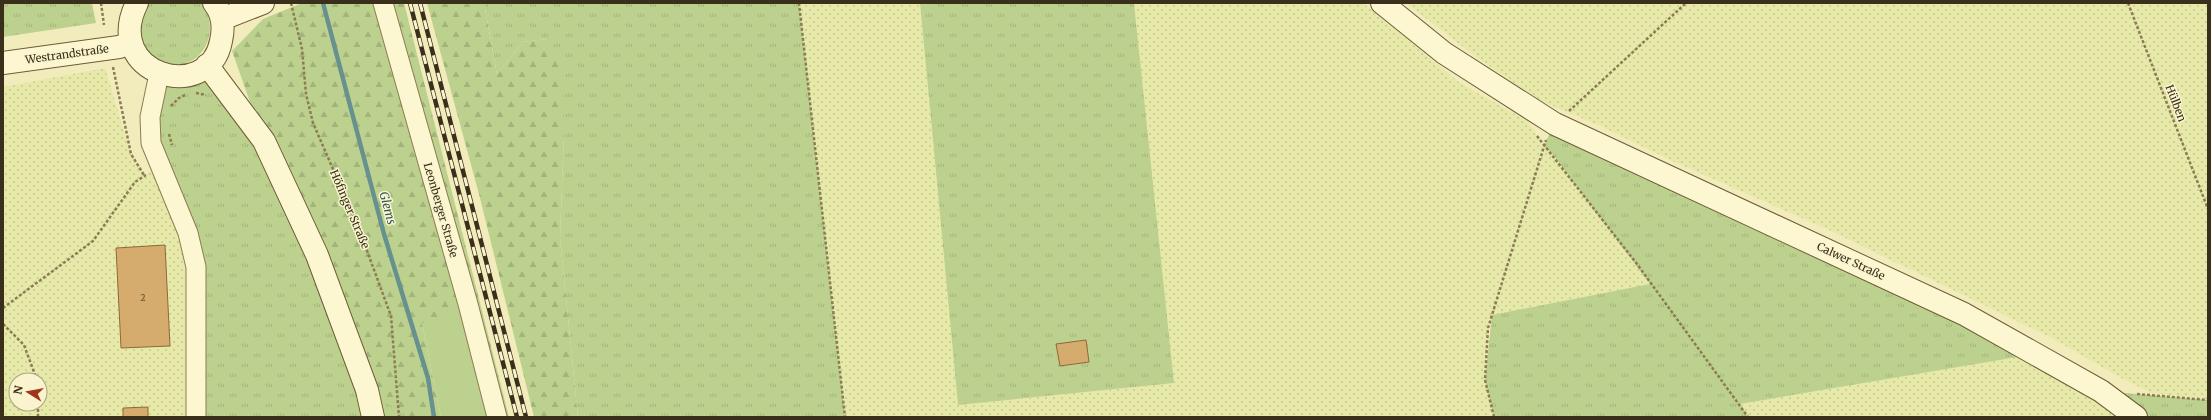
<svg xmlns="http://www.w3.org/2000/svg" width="2211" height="420" font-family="Merriweather,serif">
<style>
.farmland{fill:url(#farmland-dots);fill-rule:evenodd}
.grass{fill:url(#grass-tufts)}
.forest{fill:url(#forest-firs)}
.green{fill:#bdd18f}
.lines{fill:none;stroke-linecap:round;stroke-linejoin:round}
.stream{stroke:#67918f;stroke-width:4.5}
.building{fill:#d5ac6e;stroke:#8e6937}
.street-casing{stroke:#8c7c54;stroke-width:21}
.secondary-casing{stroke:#6d5c37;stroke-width:24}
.path{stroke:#8c7c54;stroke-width:2.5;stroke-dasharray:3 2;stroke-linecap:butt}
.street{stroke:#fcf7d0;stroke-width:19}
.secondary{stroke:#fcf7d0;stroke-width:22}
.rail-casing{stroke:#392f1a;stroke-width:4.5}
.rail{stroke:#f9f4cd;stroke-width:3;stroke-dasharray:9;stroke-linecap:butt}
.labels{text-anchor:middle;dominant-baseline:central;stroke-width:3;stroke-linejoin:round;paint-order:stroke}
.number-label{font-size:9px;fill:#604e2f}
.street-label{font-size:11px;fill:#392f1a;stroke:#f9f4cd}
.water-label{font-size:12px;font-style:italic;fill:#28555b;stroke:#f9f4cd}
</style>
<defs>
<pattern id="farmland-dots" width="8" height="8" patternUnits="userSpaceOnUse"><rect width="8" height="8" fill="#e7e9a9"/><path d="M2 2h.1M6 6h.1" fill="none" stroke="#c7c891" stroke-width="1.8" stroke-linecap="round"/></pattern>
<pattern id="grass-tufts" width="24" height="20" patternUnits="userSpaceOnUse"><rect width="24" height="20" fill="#bdd18f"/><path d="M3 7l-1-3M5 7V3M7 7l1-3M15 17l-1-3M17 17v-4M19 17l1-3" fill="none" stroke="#a3b47b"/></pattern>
<pattern id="forest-firs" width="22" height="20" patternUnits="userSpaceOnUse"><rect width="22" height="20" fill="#bdd18f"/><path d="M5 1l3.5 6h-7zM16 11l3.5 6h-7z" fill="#a3b47b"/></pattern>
</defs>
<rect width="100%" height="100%" fill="#f2ecbc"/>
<path class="farmland" d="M799 3H920L958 405 1174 383 1134 3H1363L1460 83 1528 121 1543 146 1552 153 1652 284 1492 315 1488 328 1485 380 1494 417H845Z
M1406 3H2208V399L2151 393 2121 378 2052 338 1827 229 1670 160 1598 125 1541 101 1476 57Z
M105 68 131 154 145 175 162 162 186 204 196 417H3V87ZM16 380H40V404H16Z
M2036 354 2133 417H1748L1740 404Z"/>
<path class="grass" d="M3 3H92L96 23 3 37Z
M145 3H202C224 36 197 76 161 62 153 60 146 49 140 44L138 17Z
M484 3H799L845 417H578L560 238 564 134 547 39 523 42 497 74Z
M920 3H1134L1174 383 958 405Z
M194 68 264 141 409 417H196V267L150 117 156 84Z
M1555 124 2036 354 1740 404 1748 417H1494L1485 380 1492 315 1650 284 1552 153 1543 146Z
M2101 391 2208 400V417H2136Z"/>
<path class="forest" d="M302 3H404L509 417H496L422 323 441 417H409L367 390 263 139 232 51 263 19Z
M427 3H484L497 74 523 42 547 39 563 66 564 134 560 238 578 417H534L479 194Z"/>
<path class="green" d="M465 309 493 417H441L422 323Z"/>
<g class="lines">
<path class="stream" d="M323 3 384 234 428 378 434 417"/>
</g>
<path class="building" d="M165 245 170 346 121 348 116 248Z
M1086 340 1089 362 1060 366 1056 344Z
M148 407V417H123V408Z"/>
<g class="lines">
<defs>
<path id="street" d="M383 3 468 304 497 417
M159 74 150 117 151 143 188 233 196 267V417"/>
<path id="secondary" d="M137 3C101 75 209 105 221 41 224 28 223 14 214 3
M1382 3 1444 53 1555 124 1964 314 2101 391 2136 417
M222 19 263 3
M3 63 119 47 131 43
M207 65 264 141 317 255 367 390 373 417"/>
</defs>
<use href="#street" class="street-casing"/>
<use href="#secondary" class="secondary-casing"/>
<path class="path" d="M101 3 104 25
M291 3 302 49 306 94 313 123 359 229 391 316 399 417
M799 3 845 417
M2128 3 2208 209
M113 67 131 154 144 175
M196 93 206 95
M171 106 179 98 185 95
M1569 111 1686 3
M169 134 172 145
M1537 136 1637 264 1748 417
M3 308 93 241 135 182 146 175
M3 324 24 345 37 380
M2137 394 2208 400
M38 404V417
M1494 417 1485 380 1488 328 1546 140"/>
<use href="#street" class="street"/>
<use href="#secondary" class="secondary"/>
<defs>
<path id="rail" d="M410 3 517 417
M420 3 526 417"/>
</defs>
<use href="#rail" class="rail-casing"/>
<use href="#rail" class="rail"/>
</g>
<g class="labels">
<g class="number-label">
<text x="143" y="297">2</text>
</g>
<g class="street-label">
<text transform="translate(67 54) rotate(-8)">Westrandstraße</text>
<text transform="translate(2176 103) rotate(69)">Hülben</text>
<text transform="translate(350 209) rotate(67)">Höfinger Straße</text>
<text transform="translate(441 210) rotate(74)">Leonberger Straße</text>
<text transform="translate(1851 261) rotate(25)">Calwer Straße</text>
</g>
<g class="water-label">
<text transform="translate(388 208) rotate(75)">Glems</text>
</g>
</g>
<rect width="2211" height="420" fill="none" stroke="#392f1a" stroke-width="8"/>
<g transform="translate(28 392) rotate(281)"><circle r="19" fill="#f9f4cd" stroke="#aca585"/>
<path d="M0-3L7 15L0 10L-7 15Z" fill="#a1351d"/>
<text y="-6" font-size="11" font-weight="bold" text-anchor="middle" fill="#392f1a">N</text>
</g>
</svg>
